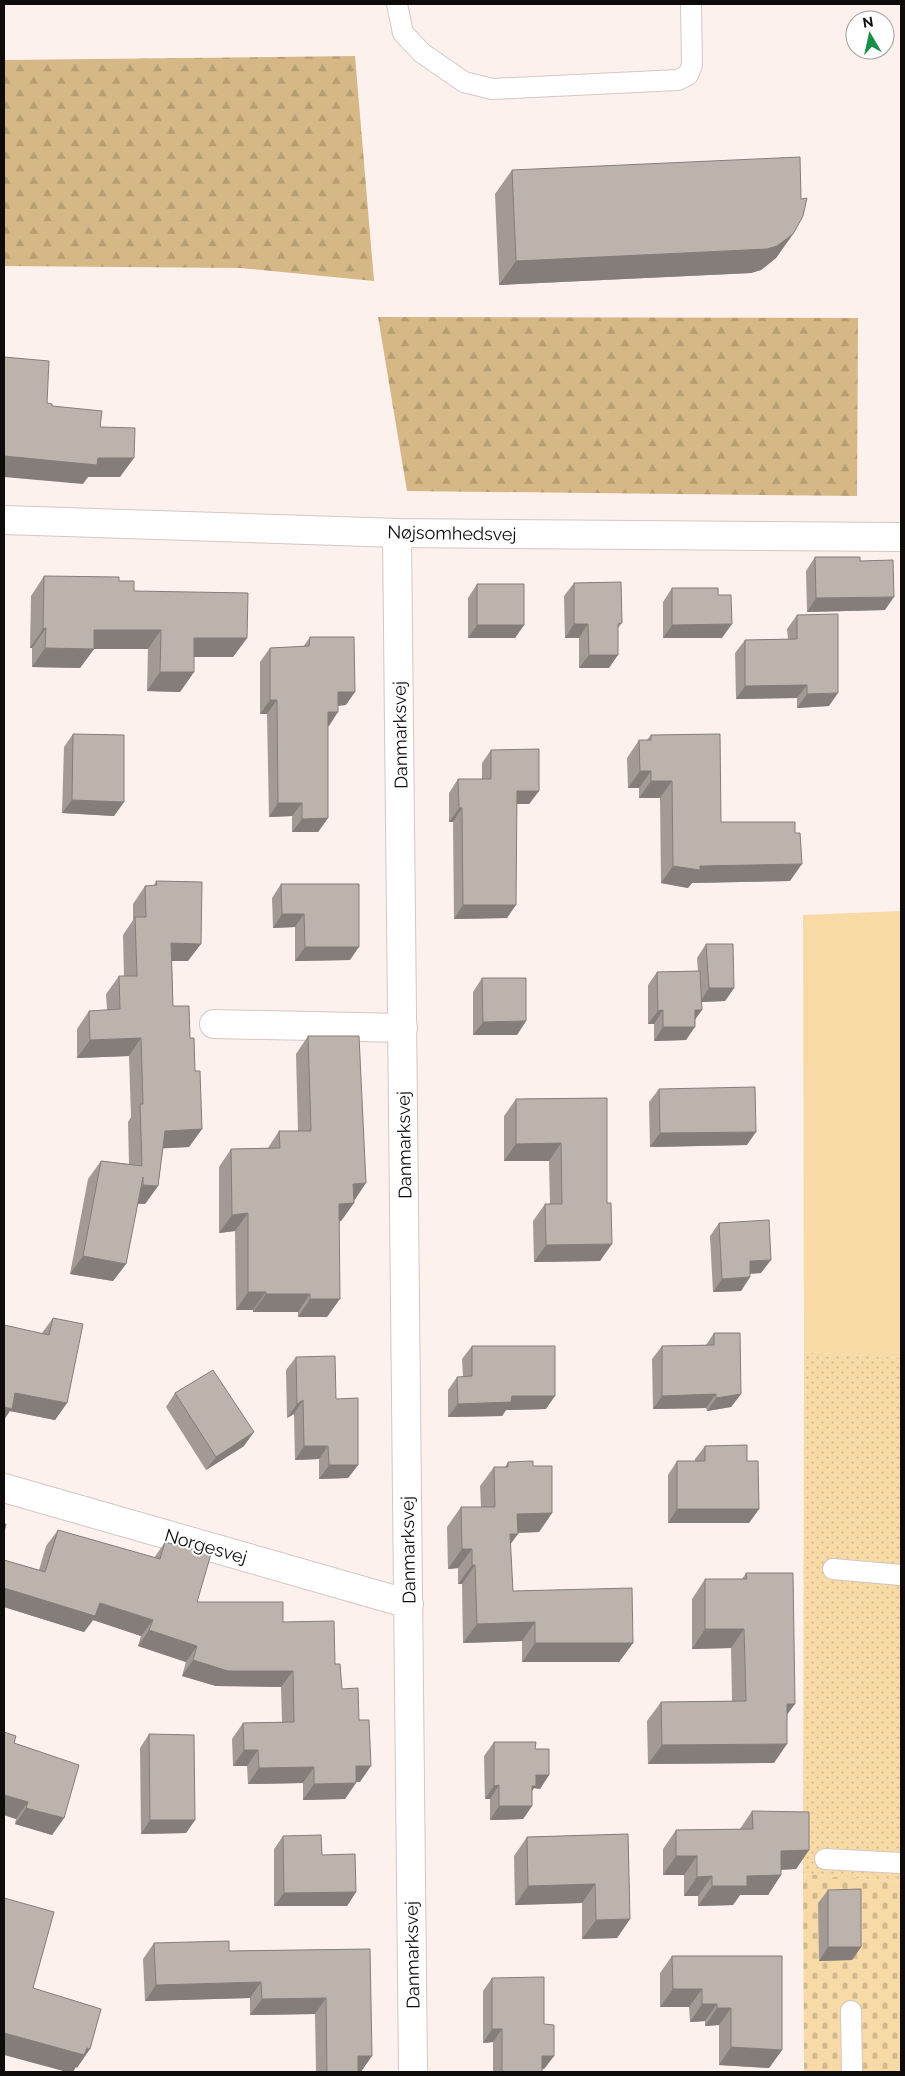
<svg xmlns="http://www.w3.org/2000/svg" width="905" height="2076" font-family="Raleway,sans-serif">
<style>
.grass{fill:#f8daa7}
.forest{fill:url(#forest-firs)}
.cemetery{fill:url(#cemetery-stones)}
.park{fill:url(#park-dots)}
.lines{fill:none;stroke-linecap:round;stroke-linejoin:round}
.service-casing{stroke:#d2c7c4;stroke-width:22}
.minor-casing{stroke:#d2c7c4;stroke-width:30}
.tertiary-casing{stroke:#d2c7c4;stroke-width:30}
.service{stroke:#fff;stroke-width:20}
.minor{stroke:#fff;stroke-width:28}
.tertiary{stroke:#fff;stroke-width:28}
.wall{fill:#a39a95}
.shaded-wall{fill:#847d79}
.building{fill:#bdb3ad;stroke:#847d79}
.labels{text-anchor:middle;dominant-baseline:central;stroke-width:4;stroke-linejoin:round;paint-order:stroke}
.street-label{font-size:18px;fill:#0e0b0a;stroke:#fff}
</style>
<defs>
<pattern id="forest-firs" width="22" height="20" patternUnits="userSpaceOnUse" patternTransform="scale(1.25)"><rect width="22" height="20" fill="#d5b885"/><path d="M5 1l3.5 6h-7zM16 11l3.5 6h-7z" fill="#b69d72"/></pattern>
<pattern id="cemetery-stones" width="16" height="16" patternUnits="userSpaceOnUse" patternTransform="scale(1.25)"><rect width="16" height="16" fill="#f8daa7"/><path d="M2 7V4a2 2 0 0 1 4 0v3zM10 15v-3a2 2 0 0 1 4 0v3z" fill="#d3ba8e"/></pattern>
<pattern id="park-dots" width="8" height="8" patternUnits="userSpaceOnUse" patternTransform="scale(1.25)"><rect width="8" height="8" fill="#f8daa7"/><path d="M2 2h.1M6 6h.1" fill="none" stroke="#d3ba8e" stroke-width="1.8" stroke-linecap="round"/></pattern>
</defs>
<rect width="100%" height="100%" fill="#fdf1ee"/>
<path class="grass" d="M901 911V1358L804 1352 803 915Z"/>
<path class="forest" d="M355 56 374 281 240 268 4 266V60Z
M378 317 858 318 857 496 407 491Z"/>
<path class="cemetery" d="M803 1874 901 1882V2072H804Z"/>
<path class="park" d="M804 1352 901 1358V1882L803 1874Z"/>
<g class="lines">
<defs>
<path id="service" d="M397 4 403 33 422 53 464 82 492 89 678 80 688 75 692 65 691 4
M833 1569 901 1575
M825 1859 901 1863
M851 2011 852 2072"/>
<path id="minor" d="M397 533 413 2072
M214 1024 403 1028
M4 1488 409 1604"/>
<path id="tertiary" d="M4 520 397 533 901 537"/>
</defs>
<use href="#service" class="service-casing"/>
<use href="#minor" class="minor-casing"/>
<use href="#tertiary" class="tertiary-casing"/>
<use href="#service" class="service"/>
<use href="#minor" class="minor"/>
<use href="#tertiary" class="tertiary"/>
</g>
<path class="wall" d="M512 170 793 234 776 258 761 270 751 273 499 285 495 194Z
M815 557 860 561 885 610 807 612 806 571Z
M44 576 119 581 134 591 247 638 233 657H194V672L180 692 147 691 148 649H94L80 668 32 667V648H30L31 596Z
M574 583 622 623 618 628 609 668H579V638H565L564 596Z
M477 584 524 625 515 638H468V598Z
M672 588 718 595 722 638H663V602Z
M797 615 829 706 797 708V698L736 699 735 653 745 640 788 639 787 629Z
M310 637 346 705 338 706 328 726V818L318 832H292V816L269 817 267 714H260V662L270 648 303 647Z
M73 734 124 802 114 816 62 813 64 747Z
M651 735 721 822 790 881 692 883 688 888 661 883 660 798H639V788H628L627 758 639 740H647Z
M491 750 539 791 529 804H517L507 918 454 919 453 822H449V793L458 779H482V763Z
M156 881 188 961H172L173 1006 190 1038 202 1129 189 1147 163 1148 158 1186 145 1204H137L126 1264 113 1281 70 1274 88 1179 101 1161 129 1164 128 1122 131 1117 129 1056 77 1058V1029L89 1011 107 1010 106 994 119 976H124L123 935 133 920V904L145 886 154 885Z
M281 884 350 960 295 961V927L273 928 272 898Z
M706 944 734 988 725 1001 701 1002 695 1020 686 1040 654 1041V1024H648V985L657 972 698 971 697 958Z
M482 978 526 1021 517 1035H473V992Z
M308 1036 354 1201V1203L341 1221H339L327 1317H298V1312H253V1310H236L235 1231 219 1233V1167L231 1149 268 1148 279 1131H298L296 1054Z
M659 1089 747 1145 650 1147 649 1102Z
M607 1098 600 1261 534 1262 533 1221 545 1204H550L549 1161H504V1116L516 1099Z
M719 1223 761 1273 750 1274V1277L741 1291 713 1292 710 1236Z
M53 1318 67 1403 55 1420 10 1411 42 1333Z
M714 1333 741 1394 731 1407 707 1411 706 1408 653 1409 652 1359 662 1346 706 1345Z
M472 1346 546 1409 506 1410 502 1416 448 1417V1390L457 1377H463L462 1359Z
M296 1357 336 1399 358 1465 348 1478 319 1479V1459L295 1460 294 1414 287 1418 286 1370Z
M175 1393 244 1446 206 1470 166 1407Z
M705 1446 747 1461 759 1509 749 1523H668V1475L677 1461H695V1459Z
M508 1462 533 1466 552 1513 539 1532 518 1533 510 1544 513 1591 633 1643 619 1662H522V1641L463 1643 462 1584H458V1568L448 1569 447 1527 461 1507H481L480 1486 494 1467H505Z
M58 1530 154 1558 165 1542 197 1602 283 1622 335 1664 342 1689 360 1782H356L345 1799 303 1800V1783L248 1784 247 1766H233L232 1739 243 1723 282 1722 281 1687 216 1686 182 1676 186 1662 138 1646 141 1636 93 1620 84 1632 4 1607V1560L39 1570 46 1546Z
M746 1573 787 1714 774 1763 648 1764 647 1721 661 1702 732 1701 731 1648 692 1649V1599L705 1579H742Z
M4 1732 14 1743 64 1818 52 1835 15 1824 16 1819 4 1815Z
M149 1734 195 1820 186 1833 141 1834 140 1748Z
M494 1742 535 1749 549 1775 540 1789 534 1788 532 1791V1806L523 1819 490 1820V1799H485L484 1756Z
M752 1811 809 1850 796 1869 781 1870V1875L768 1895H740L733 1905 698 1906V1896H684V1875H663V1849L676 1830 740 1829Z
M628 1834 630 1919 617 1938 582 1939V1903L515 1905 514 1856 527 1837Z
M283 1836 322 1855 356 1892 347 1906H274V1849Z
M828 1890 861 1947 852 1960 819 1961 818 1903Z
M154 1943 229 1951 370 1949 361 2072H316L315 2014 250 2015V1998L145 2001 143 1959Z
M672 1956 782 2050 769 2068 719 2065V2025L705 2026V2021L690 2022 689 2007H660V1973Z
M492 1978 544 2024 554 2056 544 2069H542V2072H493V2042L483 2043V1991Z"/>
<path class="shaded-wall" d="M793 234 776 258 761 270 751 273 499 285 516 261Z
M4 456 98 458H134L120 477H88L83 484 4 477Z
M894 597 885 610 807 612 816 598Z
M574 624H588L579 638H565Z
M732 624 722 638H663L672 625Z
M477 625H524L515 638H468Z
M46 628 32 648H30L43 629Z
M94 630H161L148 649H94L80 668 32 667 45 648Z
M194 638H247L233 657H180Z
M589 655H618L609 668H579Z
M160 672H194L180 692 147 691Z
M807 685 797 698 736 699 745 686Z
M338 692H355L346 705 329 706Z
M838 693 829 706 797 708 807 694Z
M270 700H277L267 714H260Z
M328 712H338L329 726H319Z
M640 771H651L639 788H628Z
M651 781H672L660 798H639Z
M517 791H539L529 804H507Z
M72 800 124 802 114 816 62 813Z
M278 803H302L292 816 269 817Z
M459 808H462L453 822H449Z
M328 818 318 832H292L302 819Z
M802 864 790 881 692 883 688 888 661 883 673 866Z
M463 905H516L507 918 454 919Z
M282 914H304L295 927 273 928Z
M171 943 201 944 188 961H159Z
M305 947H359L350 960 295 961Z
M709 988H734L725 1001 700 1002Z
M663 1010 654 1024H648L658 1011Z
M695 1010H702L692 1024Z
M526 1021 517 1035H473L483 1022Z
M663 1027H695L686 1040 654 1041Z
M141 1038 129 1056 77 1058 90 1040Z
M202 1129 189 1147 152 1149 165 1131Z
M756 1132 747 1145 650 1147 660 1133Z
M561 1143 549 1161H504L516 1144Z
M366 1183 354 1201 353 1184Z
M143 1185 158 1186 145 1204 130 1203Z
M354 1203 341 1221H327L339 1204Z
M248 1213 235 1231 219 1233 232 1215Z
M612 1244 600 1261 534 1262 546 1245Z
M83 1256 126 1264 113 1281 70 1274Z
M771 1260 761 1273 740 1274 750 1261Z
M750 1277 741 1291 713 1292 722 1279Z
M248 1292H266L253 1310H236Z
M266 1294H310L298 1312H253Z
M310 1299H340L327 1317H298Z
M15 1393 67 1403 55 1420 10 1411 4 1420V1407Z
M716 1394 706 1408 653 1409 662 1396Z
M741 1394 731 1407 707 1411 716 1398Z
M512 1396H555L546 1409 506 1410 502 1416 448 1417 458 1404Z
M303 1400 294 1414 287 1418 297 1404Z
M254 1432 244 1446 206 1470 216 1457Z
M304 1446H328L319 1459 295 1460Z
M329 1465H358L348 1478 319 1479Z
M677 1509H759L749 1523H668Z
M552 1513 539 1532 504 1533 517 1514Z
M510 1534H518L504 1553Z
M462 1549H472L458 1568 448 1569Z
M472 1565H475L462 1584H458Z
M4 1588 100 1603 153 1620 141 1636 93 1620 84 1632 4 1607Z
M535 1622 522 1641 463 1643 477 1624Z
M705 1629H744L731 1648 692 1649Z
M149 1630 197 1646 186 1662 138 1646Z
M535 1643H633L619 1662H522Z
M193 1660 293 1671 281 1687 216 1686 182 1676Z
M787 1704H795L781 1723Z
M787 1744 774 1763 648 1764 662 1745Z
M244 1750H258L247 1766H233Z
M356 1766H371L360 1782H344Z
M314 1767 303 1783 248 1784 259 1768Z
M536 1775H549L540 1789 534 1788 526 1799Z
M356 1783 345 1799 303 1800 314 1784Z
M499 1785 490 1799H485L494 1786Z
M4 1795 28 1802 16 1819 4 1815Z
M499 1806H532L523 1819 490 1820Z
M26 1808 64 1818 52 1835 15 1824Z
M150 1820H195L186 1833 141 1834Z
M809 1850 796 1869 768 1870 781 1851Z
M676 1856H697L684 1875H663Z
M781 1875 768 1895H740L733 1905 698 1906 712 1886 747 1876Z
M712 1876 698 1896H684L697 1877Z
M595 1884 582 1903 515 1905 528 1886Z
M356 1892 347 1906H274L284 1893Z
M630 1919 617 1938 582 1939 596 1920Z
M828 1947H861L852 1960 819 1961Z
M261 1982 250 1998 145 2001 156 1985Z
M673 1989H702L689 2007H660Z
M326 1998 315 2014 250 2015 262 1999Z
M702 2004H717L705 2021 690 2022Z
M717 2008H731L719 2025 705 2026Z
M492 2029H502L493 2042 483 2043Z
M4 2033 87 2048 90 2049 77 2068 76 2067 73 2072H67L4 2055Z
M731 2047 782 2050 769 2068 719 2065Z
M358 2056H372L361 2072H346Z
M542 2056H554L544 2069H532Z"/>
<path class="building" d="M800 157 801 199 807 198 803 216 793 234 777 246 767 249 516 261 512 170Z
M4 357 49 361 47 403 52 404V406L102 411 100 427 135 428 134 458H98L97 465 4 456Z
M815 557H860V561L893 560 894 597 816 598Z
M44 576 119 577V581H134V591L248 593 247 638H194V672H160L161 630H94V649L45 648 46 628 43 629Z
M621 582 622 623 618 624V655H589L588 624H574V583Z
M477 584H524V625H477Z
M672 588H718V595H731L732 624 672 625Z
M838 614V693L807 694V685L745 686V640L797 639V615Z
M310 637H354L355 692H338V712H328V818L302 819V803H278L277 700H270V648L309 646Z
M73 734 124 735V802L72 800Z
M720 734 721 822H795V833H800L802 864 700 866V870L673 866 672 781H651V771H640L639 740H651V735Z
M539 749V791H517L516 905H463L462 808H459L458 779H491V750Z
M156 881 202 882 201 944 171 943 173 1006H189L190 1038H194L195 1071H200L202 1129 165 1131 158 1186 143 1185V1177L126 1264 83 1256 101 1161 142 1166 140 1104H143L141 1038 90 1040 89 1011 120 1009 119 976H137L135 917H146L145 886 157 885Z
M281 884H359V947H305L304 914H282Z
M706 944H733L734 988H709Z
M700 971 702 1010H695V1027H663V1010L658 1011 657 972Z
M482 978H526V1021L483 1022Z
M308 1036H359L366 1183 353 1184 354 1203 339 1204 340 1299H310V1294H266V1292H248V1213L232 1215 231 1149 280 1148 279 1131H311Z
M755 1087 756 1132 660 1133 659 1089Z
M607 1098V1203H611L612 1244 546 1245 545 1204H562L561 1143 516 1144V1099Z
M769 1220 771 1260 750 1261V1277L722 1279 719 1223Z
M53 1318 83 1324 67 1403 15 1393 12 1409 4 1407V1325L49 1335Z
M714 1333H740L741 1394 716 1398V1394L662 1396V1346L714 1345Z
M472 1346H555V1396H512L511 1402 458 1404 457 1377 472 1376Z
M335 1356 336 1399 358 1398V1465H329L328 1446H304L303 1400 297 1404 296 1357Z
M213 1370 254 1432 216 1457 175 1393Z
M747 1445V1461H758L759 1509H677V1461H705V1446Z
M533 1461V1466H552V1513L517 1514 518 1534H510L513 1591 632 1588 633 1643H535V1622L477 1624 475 1565H472V1549H462L461 1507H495L494 1467H508V1462Z
M4 1524H6L4 1532Z
M58 1530 160 1559 165 1542 211 1554 197 1602H283V1622L334 1621 335 1664H340L342 1689 358 1688 359 1720H369L371 1766H356V1783L314 1784V1767L259 1768 258 1750H244L243 1723 294 1722 293 1671H228L193 1660 197 1646 149 1630 153 1620 100 1603 95 1616 4 1588V1560L45 1572Z
M746 1573H793L795 1704H787V1744L662 1745 661 1702 746 1701 744 1629H705V1579H747Z
M4 1732 16 1736 14 1743 79 1765 64 1818 26 1808 28 1802 4 1795Z
M149 1734 194 1735 195 1820H150Z
M494 1742H536L535 1749H549V1775H536V1786H532V1806H499V1785L494 1786Z
M752 1811 809 1812V1850L781 1851V1875L747 1876V1886H712V1876L697 1877V1856H676V1830L753 1829Z
M628 1834 630 1919 596 1920 595 1884 528 1886 527 1837Z
M321 1835 322 1855 355 1854 356 1892 284 1893 283 1836Z
M861 1889V1947H828V1890Z
M4 1898 54 1912 33 1988 101 2009 90 2049 87 2048 84 2055 4 2033Z
M229 1941V1951L370 1949 372 2056H358V2072H327L326 1998 262 1999 261 1982 156 1985 154 1943Z
M672 1956H782V2050L731 2047V2008H717V2004H702V1989H673Z
M544 1977V2024L554 2025V2056H542V2072H502V2029H492V1978Z"/>
<g class="labels">
<g class="street-label">
<text transform="translate(452 533) rotate(1)">Nøjsomhedsvej</text>
<text transform="translate(400 735) rotate(-91)">Danmarksvej</text>
<text transform="translate(404 1145) rotate(-91)">Danmarksvej</text>
<text transform="translate(206 1546) rotate(16)">Norgesvej</text>
<text transform="translate(408 1550) rotate(-91)">Danmarksvej</text>
<text transform="translate(412 1955) rotate(-91)">Danmarksvej</text>
</g>
</g>
<rect width="905" height="2076" fill="none" stroke="#0e0b0a" stroke-width="10"/>
<g transform="translate(870 35) rotate(351)"><circle r="24" fill="#ffffff" stroke="#9f9d9d"/>
<path d="M0-4L9 19L0 12L-9 19Z" fill="#188e49"/>
<text y="-8" font-size="14" font-weight="bold" text-anchor="middle" fill="#0e0b0a">N</text>
</g>
</svg>
